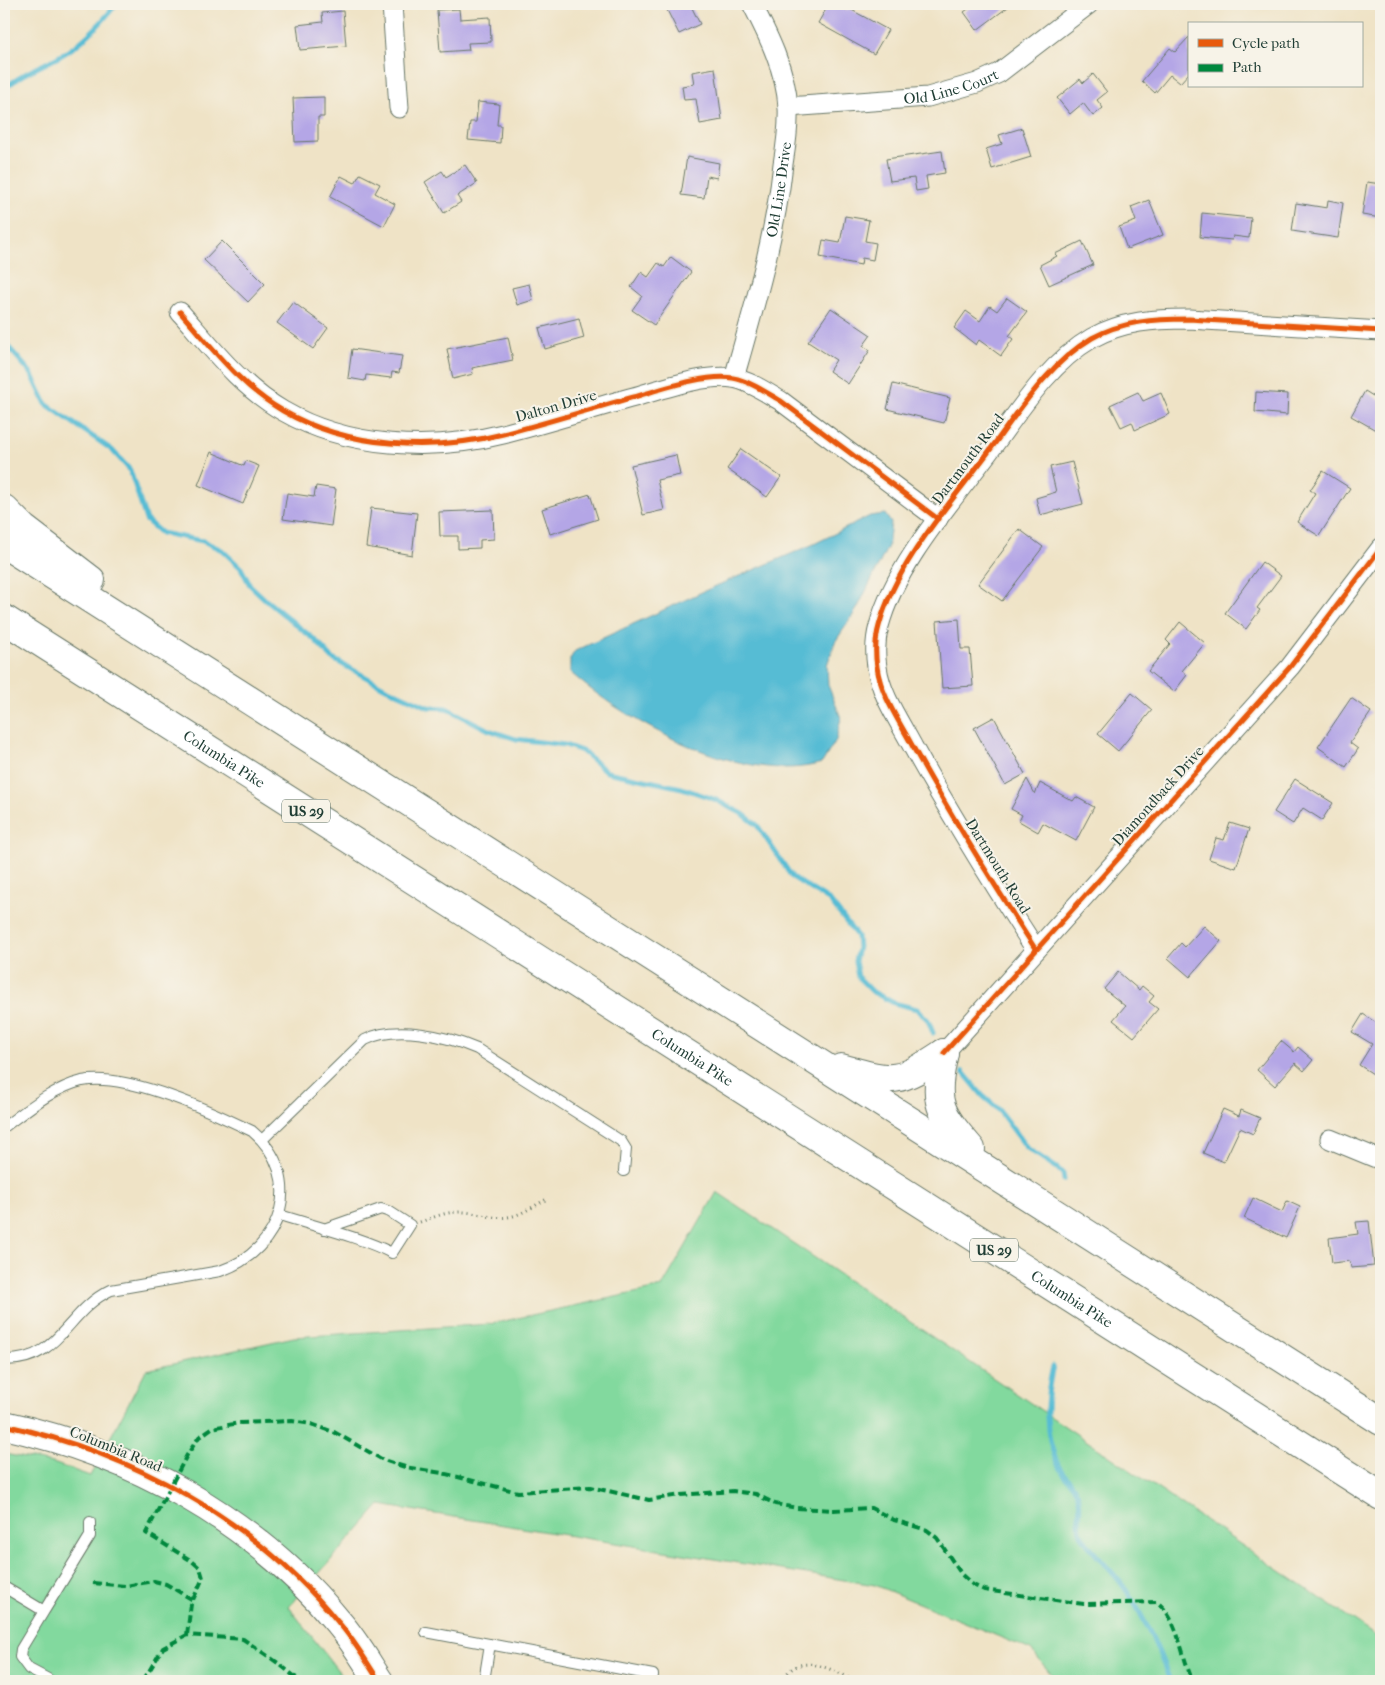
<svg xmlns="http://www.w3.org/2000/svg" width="1385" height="1685" font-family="'IM FELL French Canon',serif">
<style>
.green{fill:#82d99e;stroke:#508b69}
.water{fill:#56bcd4;stroke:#3a7c84}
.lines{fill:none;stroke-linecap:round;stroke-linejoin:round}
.stream{stroke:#56bcd4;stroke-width:5}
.building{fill:#b4a6e6}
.lane-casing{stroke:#687767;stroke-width:12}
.street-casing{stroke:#687767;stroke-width:21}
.secondary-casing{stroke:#687767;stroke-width:30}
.highway-casing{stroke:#687767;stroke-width:30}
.path{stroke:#687767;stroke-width:3;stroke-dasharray:1 4;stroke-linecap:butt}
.lane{stroke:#fff;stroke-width:10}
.street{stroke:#fff;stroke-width:19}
.secondary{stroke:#fff;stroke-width:28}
.highway{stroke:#fff;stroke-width:28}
.quiet{stroke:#00873e;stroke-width:4;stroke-dasharray:8 4;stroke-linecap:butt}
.cycleway-casing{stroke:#f7f3e8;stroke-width:8}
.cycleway{stroke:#e8590c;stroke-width:5}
.labels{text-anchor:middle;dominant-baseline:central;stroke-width:4;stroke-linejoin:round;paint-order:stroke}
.shield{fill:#f7f3e8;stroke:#60746a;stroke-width:1}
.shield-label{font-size:14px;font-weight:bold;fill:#1f3d34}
.street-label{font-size:15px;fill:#1f3d34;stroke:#f7f3e8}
</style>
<rect width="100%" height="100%" fill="#f7f3e8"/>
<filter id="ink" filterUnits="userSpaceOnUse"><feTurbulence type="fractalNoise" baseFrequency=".02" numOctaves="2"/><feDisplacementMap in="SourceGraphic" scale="10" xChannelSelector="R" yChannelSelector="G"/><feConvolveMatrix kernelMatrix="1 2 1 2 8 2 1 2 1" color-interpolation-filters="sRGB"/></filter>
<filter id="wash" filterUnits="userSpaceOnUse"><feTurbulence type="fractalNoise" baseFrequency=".0096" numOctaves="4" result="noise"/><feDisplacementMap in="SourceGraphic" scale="20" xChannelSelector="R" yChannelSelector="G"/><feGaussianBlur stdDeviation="1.12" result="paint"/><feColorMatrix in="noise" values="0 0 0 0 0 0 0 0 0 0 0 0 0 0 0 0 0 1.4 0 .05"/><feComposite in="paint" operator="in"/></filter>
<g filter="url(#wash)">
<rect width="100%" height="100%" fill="#efe3c6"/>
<path class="green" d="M717 1192 1381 1639V1681H1057L1031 1650 875 1585 380 1505 289 1607 346 1681H4V1454L53 1463 90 1476 146 1370 294 1337 490 1324 662 1287Z"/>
<path class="water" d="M885 514 891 523 888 546 857 609 835 642 827 665 828 685 841 718 836 740 822 763C744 786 628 724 570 672V659L575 651 702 592 814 544 870 516Z"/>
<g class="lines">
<path class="stream" d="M4 89C21 74 40 67 60 56 83 43 101 24 116 4
M4 342 31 373 46 404 112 450 130 470 146 520 161 533 203 541 222 550 241 568 250 585 267 601 315 640 333 659 384 687 428 707 446 708 489 730 516 739 565 745 582 751 607 772 682 788 714 799 743 814 757 825 792 877 830 901 857 936 858 948 855 961 858 977 873 992 894 1003 917 1009 928 1020 933 1033
M963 1072 983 1096 997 1108 1027 1148 1057 1168 1063 1174 1064 1180
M1053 1366C1045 1401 1043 1433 1059 1467 1064 1476 1073 1482 1078 1495 1083 1507 1075 1522 1082 1536 1093 1554 1108 1566 1121 1583 1142 1611 1158 1648 1170 1681"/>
</g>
<g id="blocks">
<path class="building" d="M664 4H690L700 24 679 34Z
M829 4H835L847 10 848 8 888 30 874 54 818 23Z
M975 4H1012L977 30 964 12Z
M459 9 460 19 490 17 491 42 468 43 469 50 440 52 437 10Z
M343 11 346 46 300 50 297 25 323 22 322 13Z
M1189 37V73L1180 83 1170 75 1155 93 1142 81 1170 48 1175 52Z
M715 68 722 120 700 124 696 99 684 100 682 86 694 84 692 72Z
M1093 74 1107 92 1097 100 1103 108 1093 116 1083 103 1070 114 1057 98 1080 79 1083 83Z
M324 97V117H318V141L295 142 293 98Z
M478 102 499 104 497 125H501L500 143 468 140 470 122H476Z
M1022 128 1031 157 992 169 986 149 1002 144 999 135Z
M942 151 945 173 926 176 928 189 916 191 914 178 890 181 886 159Z
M687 157 719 163 717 178 707 176 704 198 681 195Z
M465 165 477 183 457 196 461 202 444 213 425 182 442 171 446 177Z
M360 174 380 184 375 193 395 204 384 226 330 197 341 176 355 183Z
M1367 182 1381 184V218L1362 215Z
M1149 200 1163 235 1127 249 1119 227 1136 221 1131 207Z
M1328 200 1343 203 1338 238 1292 231 1296 203 1327 208Z
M1202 213 1251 218 1249 238 1233 236 1232 240 1200 237Z
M845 216 869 220 865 241 876 243 873 260 862 258 861 265 820 257 823 240 840 243Z
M222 241 265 284 248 302 204 260Z
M1082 241 1093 265 1049 285 1040 265 1057 256 1055 254Z
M671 257 691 272 654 325 632 310 642 296 631 287 641 272 648 277 658 263 664 267Z
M529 284 533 300 517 305 512 288Z
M1007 298 1027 312 1009 336 1013 339 1001 356 979 340 976 345 954 328 966 311 980 321 990 306 997 311Z
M293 302 328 328 313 349 277 323Z
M831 308 871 335 863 346 870 350 848 384 829 371 836 360 808 342Z
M579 318 584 338 545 349 539 328Z
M508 337 513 360 472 368 473 374 453 379 447 349Z
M352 349 402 356 399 373 392 372 391 378 366 375 365 381 348 378Z
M893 384 950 398 944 423 887 409Z
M1365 391 1381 401V433L1351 416Z
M1138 392 1143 401 1161 393 1170 414 1135 430 1132 422 1121 427 1110 405Z
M1256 392 1288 394 1287 415 1255 412Z
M741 449 781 477 767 497 727 469Z
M211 452 244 466 246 461 259 466 243 504 198 485Z
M676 455 680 475 657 480 664 510 643 515 631 465Z
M1072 462 1083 504 1040 515 1036 498 1056 492 1050 467Z
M1323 471 1350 488 1319 536 1297 522 1315 493 1310 490Z
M316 486 336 489 331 526 283 519 287 493 314 497Z
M590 494 598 519 550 534 542 509Z
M371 508 417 513 412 555 366 547Z
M493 510 494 539 480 540V548L458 549V536H440L439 512Z
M1019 529 1043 547 1002 601 978 584Z
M1262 562 1281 576 1257 608 1260 610 1246 629 1225 613Z
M959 619 961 649H970L973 686 942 688 937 621Z
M1180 622 1205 643 1182 671 1187 675 1174 692 1148 671 1170 644 1166 640Z
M1132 693 1152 710 1118 751 1098 734Z
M1351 698 1371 712 1350 743 1358 749 1346 767 1318 747Z
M994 717 1025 774 1005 785 974 728Z
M1027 779 1035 794 1040 783 1073 801 1076 797 1094 807 1076 841 1043 823 1038 832 1019 821 1022 815 1011 809Z
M1295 779 1333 803 1322 820 1303 808 1293 824 1274 812Z
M1230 823 1249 829 1236 868 1209 859 1216 838 1224 840Z
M1204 926 1221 941 1190 977 1168 958 1181 943 1185 947Z
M1118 972 1139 990 1142 986 1154 996 1149 1002 1158 1009 1134 1037 1113 1020 1125 1006 1104 989Z
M1363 1014 1381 1026V1079L1359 1065 1372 1044 1352 1032Z
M1281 1041 1294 1052 1298 1047 1313 1060 1304 1071 1295 1063 1275 1086 1257 1070Z
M1223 1109 1239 1116 1241 1110 1260 1118 1253 1134 1240 1128 1224 1162 1203 1153Z
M1253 1198 1282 1212 1287 1201 1300 1207 1286 1238 1244 1218Z
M1369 1221 1374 1266 1351 1268 1350 1261 1332 1263 1329 1238 1358 1234 1356 1222Z"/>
</g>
</g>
<g filter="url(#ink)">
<use href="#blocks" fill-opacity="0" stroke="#687767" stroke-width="1"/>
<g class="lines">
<defs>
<path id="lane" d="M4 1127C27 1110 53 1088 82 1081 127 1072 211 1111 252 1131 306 1177 283 1250 220 1271L111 1290C66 1311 61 1361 4 1360
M262 1140 365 1040C395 1024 447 1036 477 1049L621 1141 626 1149 624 1171
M280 1215C317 1227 357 1236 392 1253L410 1225 390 1212 381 1209 324 1229
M4 1587 44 1611 21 1649 20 1657 29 1669 48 1679 47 1681
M44 1611 90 1536V1522
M426 1632 653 1675 652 1681
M484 1681 490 1644"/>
<g id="street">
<path d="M392 4 399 108"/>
<path id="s1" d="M788 107 928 97 977 83 999 73 1089 4"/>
<path d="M180 312C211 347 241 387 283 411 347 448 432 452 503 434 547 423 590 409 634 397 662 389 704 374 733 378 750 381 767 393 781 401L938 519"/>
<path id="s2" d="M734 378C754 308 775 237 783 164 786 146 789 125 788 107 786 71 768 35 752 4"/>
<path d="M1036 950C993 883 951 816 913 747 900 722 881 696 877 667 875 654 875 640 879 626 895 566 947 507 984 458 1016 416 1046 365 1092 338 1122 321 1155 319 1189 319L1381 331"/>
<path d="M944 1053 1290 667 1381 548"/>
<path d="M1330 1139 1381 1160"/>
</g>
<path id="secondary" d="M4 1425C132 1453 254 1519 338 1622 354 1640 366 1661 379 1681"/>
<g id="highway">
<path d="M4 509 23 528 91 580"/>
<path d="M4 544 1381 1421"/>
<path id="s3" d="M4 619 1381 1496"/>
<path d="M944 1053C933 1103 938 1111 971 1149"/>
<path d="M841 1068C895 1083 897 1084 944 1053"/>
</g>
</defs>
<use href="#lane" class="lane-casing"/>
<use href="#street" class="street-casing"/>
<use href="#secondary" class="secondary-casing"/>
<use href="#highway" class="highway-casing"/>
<path class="path" d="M420 1222C432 1218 445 1212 458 1212 475 1211 491 1220 508 1217 522 1215 535 1205 547 1199
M782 1681C798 1650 831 1669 855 1681"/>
<use href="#lane" class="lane"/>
<use href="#street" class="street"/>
<use href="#secondary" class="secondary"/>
<use href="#highway" class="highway"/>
<path class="quiet" d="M93 1583 126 1586 154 1581 166 1584 193 1600
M187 1635 191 1604 203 1578 200 1568 192 1561 146 1533 187 1455 199 1437 212 1428 239 1423 292 1421 311 1424 334 1432 383 1460 405 1467 442 1473 518 1492 590 1487 649 1500 680 1495 733 1491 756 1494 775 1504 797 1508 834 1510 871 1508 894 1520 927 1530 937 1538 962 1575 973 1585 984 1590 1084 1604 1157 1602C1179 1619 1181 1657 1193 1681
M143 1681 163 1648 187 1635 243 1639 278 1663 300 1681"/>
<defs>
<path id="cycleway" d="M180 312C211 347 241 387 283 411 347 448 432 452 503 434 547 423 590 409 634 397 662 389 704 374 733 378 750 381 767 393 781 401L938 519
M1036 950C993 883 951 816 913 747 900 722 881 696 877 667 875 654 875 640 879 626 895 566 947 507 984 458 1016 416 1046 365 1092 338 1122 321 1155 319 1189 319L1381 331
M944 1053 1290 667 1381 548
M4 1425C132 1453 254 1519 338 1622 354 1640 366 1661 379 1681"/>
</defs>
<use href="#cycleway" class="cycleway-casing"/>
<use href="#cycleway" class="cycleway"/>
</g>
</g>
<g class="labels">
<g class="shield">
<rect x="282" y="799.5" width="48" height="23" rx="4"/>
<rect x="970" y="1238.5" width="48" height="23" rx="4"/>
</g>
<g class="shield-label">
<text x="306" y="811">US 29</text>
<text x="994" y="1250">US 29</text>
</g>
<g class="street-label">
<text stroke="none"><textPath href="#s1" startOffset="165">Old Line Court</textPath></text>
<text stroke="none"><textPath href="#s2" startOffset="194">Old Line Drive</textPath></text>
<text transform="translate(556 406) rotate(-16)">Dalton Drive</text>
<text transform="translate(968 459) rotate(-53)">Dartmouth Road</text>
<text stroke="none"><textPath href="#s3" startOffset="261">Columbia Pike</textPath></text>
<text transform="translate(1158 796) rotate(-48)">Diamondback Drive</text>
<text transform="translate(998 866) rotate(58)">Dartmouth Road</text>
<text stroke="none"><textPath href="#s3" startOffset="816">Columbia Pike</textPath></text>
<text stroke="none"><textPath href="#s3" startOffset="1266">Columbia Pike</textPath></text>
<text transform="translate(116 1449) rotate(22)">Columbia Road</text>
</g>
</g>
<rect width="1385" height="1685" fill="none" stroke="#f7f3e8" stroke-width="20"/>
<rect x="1188" y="22" width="175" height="65" fill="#f7f3e8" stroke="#a1aaa0"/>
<rect x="1198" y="39" width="25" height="8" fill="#e8590c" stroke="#a1aaa0"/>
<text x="1232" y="48" font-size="15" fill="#1f3d34">Cycle path</text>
<rect x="1198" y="64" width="25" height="8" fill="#00873e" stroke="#a1aaa0"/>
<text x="1232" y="72" font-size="15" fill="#1f3d34">Path</text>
</svg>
